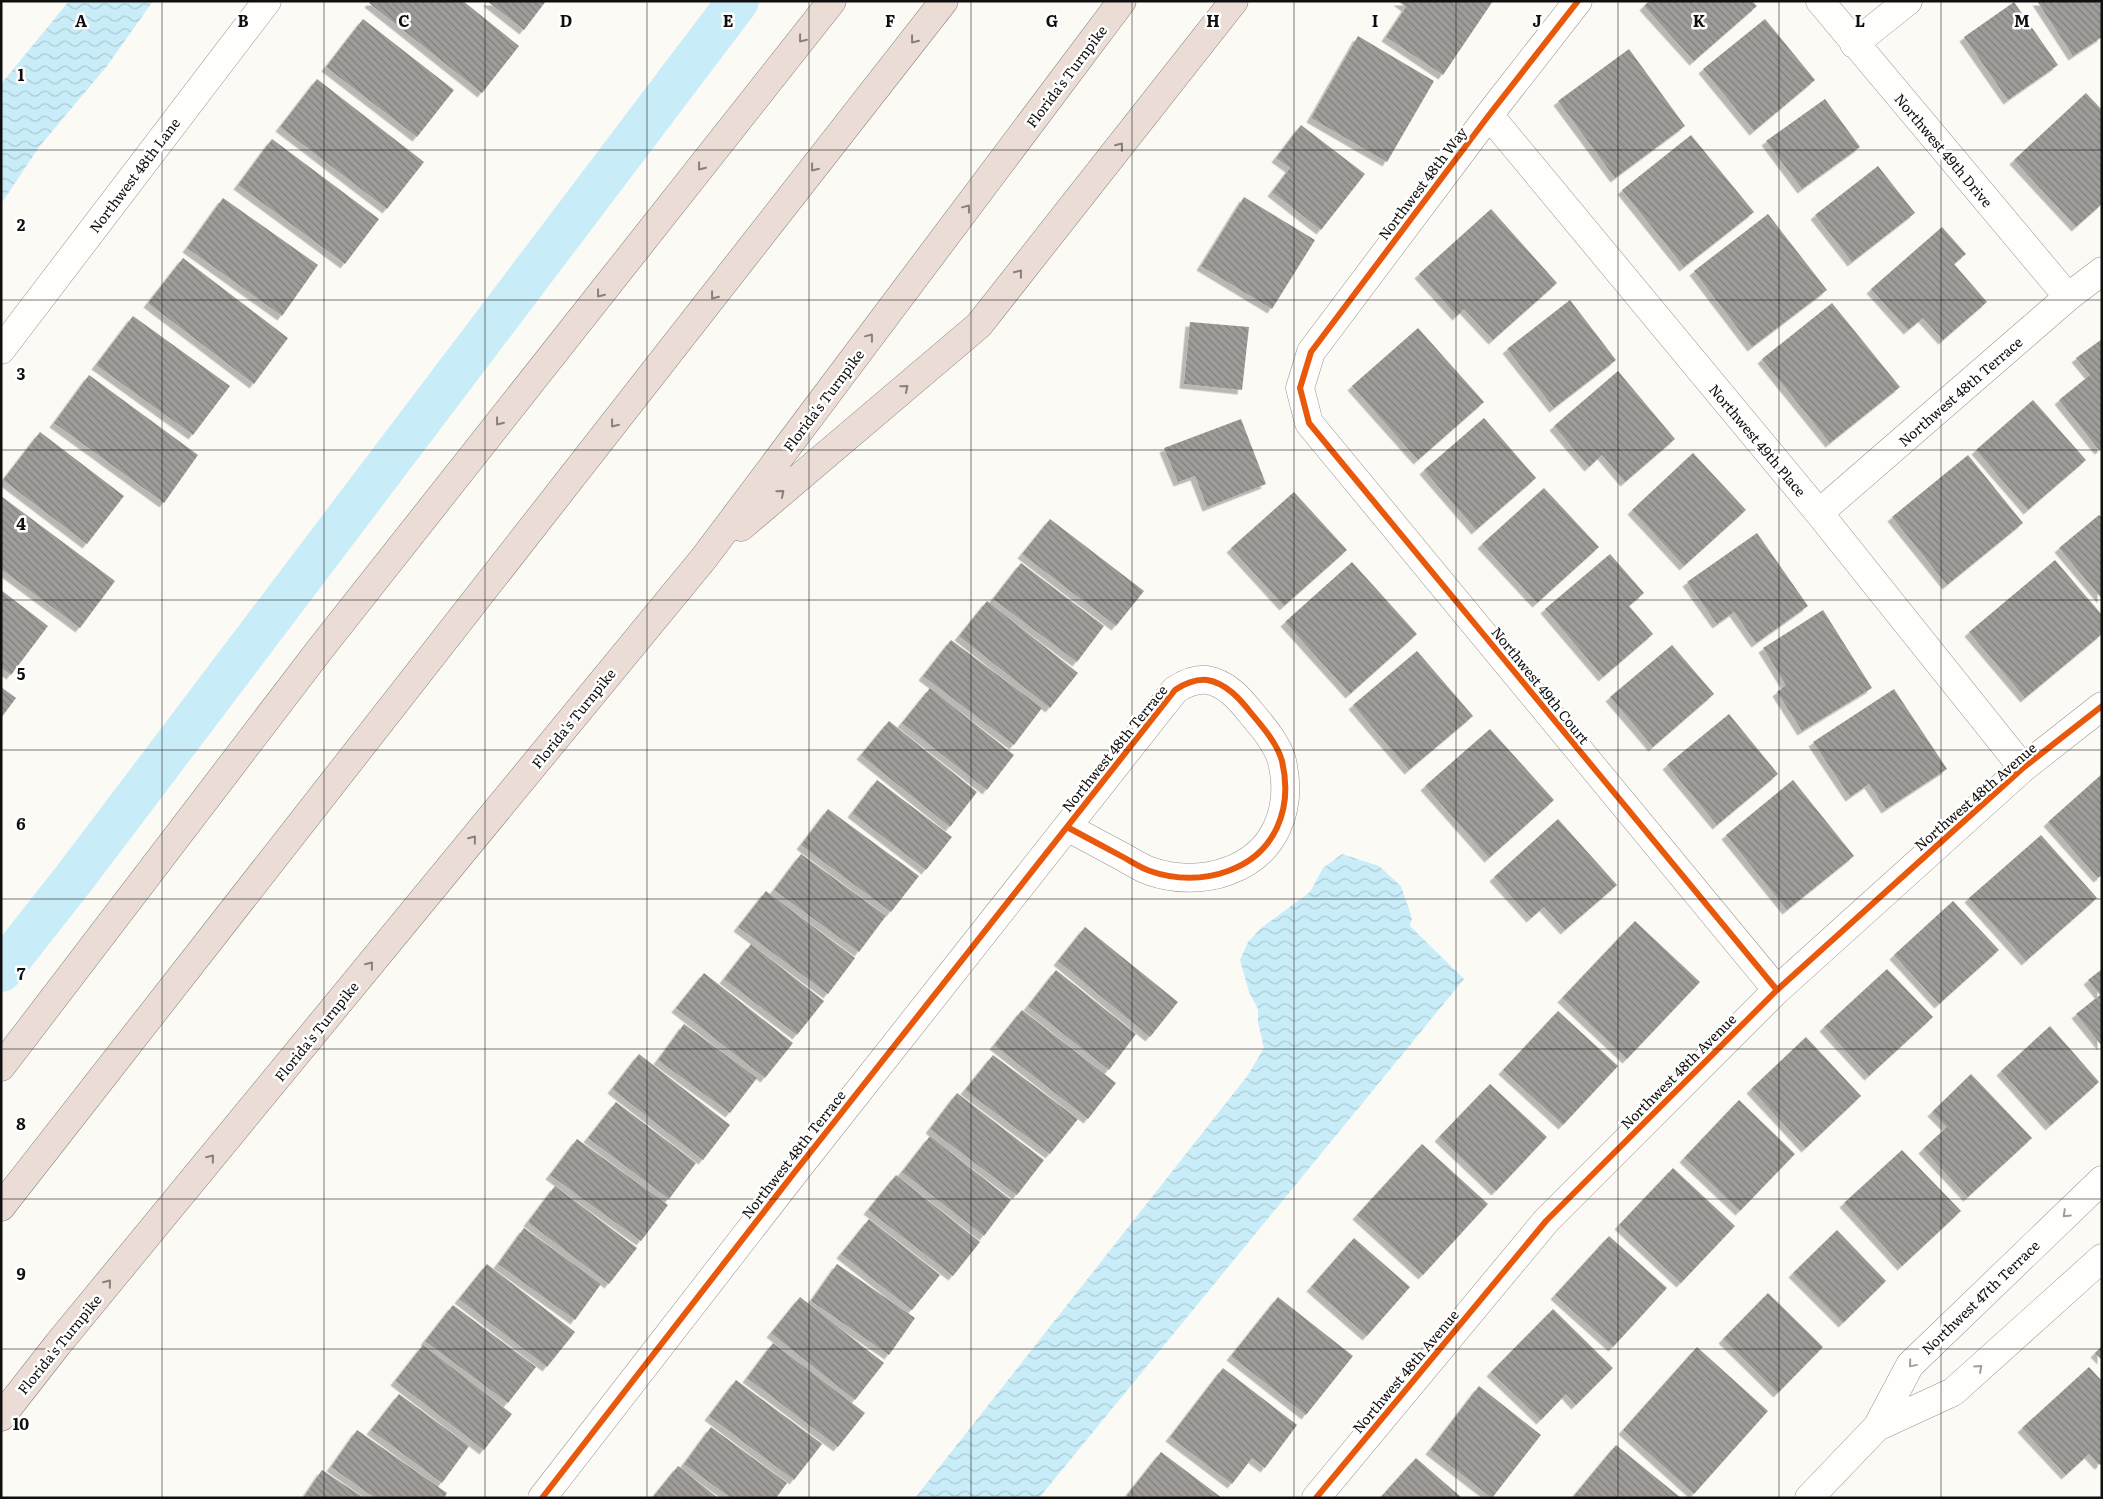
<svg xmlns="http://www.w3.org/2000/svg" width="2103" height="1499" font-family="Literata,serif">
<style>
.water{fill:url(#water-waves)}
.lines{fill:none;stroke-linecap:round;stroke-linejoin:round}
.canal{stroke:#c8edf8;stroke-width:42}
.building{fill:url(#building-back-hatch);filter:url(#shadow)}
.minor-casing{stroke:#969592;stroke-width:29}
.motorway-casing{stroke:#83827f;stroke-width:29}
.minor{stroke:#fffefd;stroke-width:28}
.motorway{stroke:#ebddd5;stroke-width:28}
.cycleway-casing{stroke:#fff;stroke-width:9}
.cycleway{stroke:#e8590c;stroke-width:6}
.oneway{stroke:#88807c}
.oneway2{stroke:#9f9e9e}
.grid{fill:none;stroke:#0f0f0f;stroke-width:1;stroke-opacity:0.55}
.labels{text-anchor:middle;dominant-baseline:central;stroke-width:5;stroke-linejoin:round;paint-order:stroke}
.street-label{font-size:14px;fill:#0f0f0f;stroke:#fff}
.grid-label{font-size:16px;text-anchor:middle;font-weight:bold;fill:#0f0f0f;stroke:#fff;stroke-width:5;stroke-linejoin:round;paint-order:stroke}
</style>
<defs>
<pattern id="water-waves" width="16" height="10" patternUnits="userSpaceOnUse" patternTransform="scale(1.25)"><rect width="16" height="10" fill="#c8edf8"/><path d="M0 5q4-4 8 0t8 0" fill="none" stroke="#abcad3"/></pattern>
<pattern id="building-back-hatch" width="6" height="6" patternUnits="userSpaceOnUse" patternTransform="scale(1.25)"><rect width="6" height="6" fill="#9f9c99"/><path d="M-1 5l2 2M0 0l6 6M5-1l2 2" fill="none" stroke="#807e7b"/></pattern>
<filter id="shadow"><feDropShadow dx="-4.5" dy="4.5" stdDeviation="0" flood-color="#0004"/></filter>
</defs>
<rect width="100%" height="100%" fill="#fcfaf4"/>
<path class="water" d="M69 1H153L107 66 39 147 1 204V84Z
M1342 854 1379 866 1401 886 1412 918 1410 926 1464 979 1039 1498H915L1248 1075 1264 1048 1258 1022V1009L1249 992 1240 960 1248 942 1261 928 1310 892 1323 868Z"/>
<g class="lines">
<path class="canal" d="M1 971 75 877 738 1"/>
</g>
<path class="building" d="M371 1H463L519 46 482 93 369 3Z
M487 1H546L524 30Z
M1398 1H1493L1443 75 1386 37 1406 7Z
M1649 1H1752L1757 6 1694 61 1644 6Z
M2037 1H2102V37L2073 56Z
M2014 2 2058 65 2008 100 1964 37Z
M363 19 454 90 417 137 326 67Z
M1765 19 1815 80 1754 131 1703 69Z
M1358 36 1434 81 1387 162 1311 118Z
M1629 49 1685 126 1615 178 1558 101Z
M317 79 424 162 387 209 280 127Z
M2086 93 2102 110V204L2076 227 2014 160Z
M1825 99 1860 147 1802 189 1766 141Z
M1301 125 1365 174 1321 230 1272 192 1290 168 1276 158Z
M1691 135 1754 212 1684 267 1622 190Z
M272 139 379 219 345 264 238 185Z
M1878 166 1915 213 1852 262 1815 215Z
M1244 197 1315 240 1272 309 1201 266Z
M223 198 318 265 282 316 187 248Z
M1491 209 1557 283 1493 340 1464 309 1457 316 1419 274Z
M1768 214 1827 290 1752 347 1694 271Z
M1942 227 1966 254 1954 264 1987 302 1943 340 1923 318 1908 330 1871 289Z
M183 258 288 338 254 384 148 303Z
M1570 300 1616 360 1554 408 1507 349Z
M1832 303 1900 387 1830 443 1762 359Z
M133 316 230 386 193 435 96 365Z
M1190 322 1249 327 1242 390 1184 384Z
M1418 328 1484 402 1418 460 1352 386Z
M2102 339V448L2099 450 2059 400 2090 375 2076 358Z
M1618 371 1675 439 1625 482 1602 455 1589 467 1554 426Z
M89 375 198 455 164 503 54 423Z
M2033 400 2086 460 2028 510 1976 450Z
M1484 418 1536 478 1476 530 1424 470Z
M1241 419 1266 484 1207 507 1195 476 1178 482 1164 448Z
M40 432 124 496 87 544 3 480Z
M1693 453 1746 510 1684 566 1632 510Z
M1968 455 2023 523 1947 585 1892 517Z
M1544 488 1599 547 1537 603 1482 544Z
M1294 492 1347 550 1284 606 1231 548Z
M1 496 115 581 80 628 1 569Z
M2099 515 2102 517V599L2059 548Z
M1050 519 1144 591 1116 626 1022 554Z
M1757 533 1808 606 1756 643 1734 612 1717 624 1687 582Z
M1610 554 1644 593 1629 606 1653 634 1603 677 1545 609Z
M2055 560 2102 615V634L2025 698 1969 632Z
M1352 562 1417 634 1350 694 1285 622Z
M1021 563 1104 626 1077 662 993 599Z
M1 590 48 626 11 675 1 668Z
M987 601 1078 673 1050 708 959 636Z
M1823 610 1872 688 1802 731 1777 692 1786 685 1763 648Z
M951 640 1042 708 1014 745 923 676Z
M1672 645 1714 694 1653 747 1610 697Z
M1417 651 1473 716 1409 770 1353 705Z
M1 687 16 698 1 718Z
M930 688 1014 755 987 790 902 723Z
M1894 689 1947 769 1886 809 1869 784 1850 797 1813 742Z
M1729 714 1778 774 1717 825 1667 765Z
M889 721 977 792 950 827 861 755Z
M1490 729 1554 800 1489 858 1425 786Z
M2102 774V875L2098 878 2048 822Z
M877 780 952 837 926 870 852 813Z
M1793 780 1854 856 1787 910 1726 835Z
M828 809 919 876 891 912 801 845Z
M1558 819 1617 885 1565 930 1544 907 1531 918 1494 877Z
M2041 835 2097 898 2026 961 1969 898Z
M801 854 886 916 859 952 774 890Z
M766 891 855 958 828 994 738 927Z
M1953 901 1999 950 1939 1004 1894 955Z
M1635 921 1700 982 1627 1059 1562 998Z
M1085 927 1178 1002 1150 1037 1058 961Z
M751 944 824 1001 797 1035 724 979Z
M1887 969 1933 1017 1869 1076 1824 1027Z
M2102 969V1046L2076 1014 2100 995 2088 980Z
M1056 970 1136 1034 1109 1070 1028 1006Z
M704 973 793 1043 765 1078 676 1008Z
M1022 1010 1116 1083 1088 1119 994 1045Z
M1558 1011 1618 1066 1563 1125 1503 1070Z
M684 1024 757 1078 730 1113 658 1060Z
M2050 1026 2099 1082 2050 1126 2001 1071Z
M1806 1037 1861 1096 1806 1148 1751 1089Z
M639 1054 730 1125 703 1160 612 1089Z
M993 1055 1078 1119 1050 1154 965 1090Z
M1971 1074 2032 1138 1968 1197 1923 1149 1947 1127 1932 1112Z
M1490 1084 1547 1137 1496 1191 1439 1137Z
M957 1093 1044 1160 1017 1195 930 1129Z
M1739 1100 1795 1154 1740 1211 1684 1158Z
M616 1102 696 1163 669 1199 588 1138Z
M930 1136 1011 1200 984 1236 902 1172Z
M577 1139 668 1205 641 1241 550 1175Z
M1422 1144 1488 1204 1423 1275 1357 1215Z
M1902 1150 1961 1211 1902 1266 1844 1203Z
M1673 1168 1735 1226 1681 1283 1619 1225Z
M896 1175 980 1242 953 1276 868 1210Z
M555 1186 637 1248 609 1284 528 1222Z
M869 1219 940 1275 912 1310 841 1254Z
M524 1228 601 1284 575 1320 498 1264Z
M1837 1230 1886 1281 1843 1323 1793 1273Z
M1609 1236 1667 1288 1613 1347 1555 1295Z
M1354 1238 1410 1287 1367 1336 1311 1287Z
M487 1264 575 1332 547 1367 459 1299Z
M837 1264 915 1318 889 1355 811 1301Z
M1768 1293 1823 1347 1778 1393 1723 1339Z
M800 1297 884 1363 855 1400 771 1333Z
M1278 1297 1353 1356 1306 1415 1231 1356Z
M453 1305 536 1367 508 1403 425 1341Z
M1553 1309 1613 1368 1576 1405 1566 1394 1541 1420 1491 1372Z
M773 1343 865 1413 838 1447 747 1378Z
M423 1345 512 1414 484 1450 395 1381Z
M2102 1346V1360L2095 1353Z
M1697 1347 1768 1411 1694 1494 1623 1430Z
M2089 1367 2102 1381V1463L2099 1465 2089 1454 2066 1475 2022 1428Z
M1223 1368 1297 1425 1265 1468 1252 1458 1232 1484 1170 1437Z
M736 1380 822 1444 794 1480 709 1416Z
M1479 1386 1541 1435 1492 1498 1430 1450Z
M399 1394 469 1446 442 1483 371 1430Z
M711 1427 787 1483 776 1498H731L684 1464Z
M357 1430 447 1493 444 1498H375L331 1467Z
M1616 1445 1681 1498H1572Z
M1161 1452 1222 1498H1130L1127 1495Z
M1416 1458 1462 1498H1380Z
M678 1466 718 1498H652Z
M322 1470 364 1498H303Z"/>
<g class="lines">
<defs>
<path id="minor" d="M1578 1 1489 115 1311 352 1300 388 1309 423 1777 990
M1820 1 2068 297
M1854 44 1908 1
M1489 115 1819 513 2023 768
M1 350 267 1
M1819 513 2068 297 2102 271
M1877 1427 1953 1392 2102 1258
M542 1498 794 1173 1175 690C1184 684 1195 679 1207 680 1226 683 1240 699 1251 713 1262 726 1277 743 1282 761 1293 808 1276 854 1228 871 1204 880 1175 880 1150 871 1141 868 1132 862 1123 857 1104 847 1086 837 1067 827
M1316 1498 1546 1221 1777 990 2023 768 2102 706
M1809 1498 1877 1427 1910 1365 2102 1180"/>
<path id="motorway" d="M741 527 979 325 1234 1
M1 1067 321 648 832 1
M1 1207 944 1
M1 1417 58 1344 704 558 1122 1"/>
</defs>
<use href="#minor" class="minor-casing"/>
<use href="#motorway" class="motorway-casing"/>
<use href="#minor" class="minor"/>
<use href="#motorway" class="motorway"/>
<defs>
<path id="cycleway" d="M1578 1 1489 115 1311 352 1300 388 1309 423 1777 990
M542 1498 794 1173 1175 690C1184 684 1195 679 1207 680 1226 683 1240 699 1251 713 1262 726 1277 743 1282 761 1293 808 1276 854 1228 871 1204 880 1175 880 1150 871 1141 868 1132 862 1123 857 1104 847 1086 837 1067 827
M1316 1498 1546 1221 1777 990 2023 768 2102 706"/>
</defs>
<use href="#cycleway" class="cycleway-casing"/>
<use href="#cycleway" class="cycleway"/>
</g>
<defs><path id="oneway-chevron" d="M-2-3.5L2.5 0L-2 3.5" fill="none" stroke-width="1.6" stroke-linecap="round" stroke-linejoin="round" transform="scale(1.25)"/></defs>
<g class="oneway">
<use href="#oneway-chevron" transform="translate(802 39) rotate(128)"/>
<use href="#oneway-chevron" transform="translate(914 40) rotate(128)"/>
<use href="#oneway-chevron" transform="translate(1120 146) rotate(-52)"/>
<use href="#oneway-chevron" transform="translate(701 167) rotate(128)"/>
<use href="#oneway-chevron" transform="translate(814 168) rotate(128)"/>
<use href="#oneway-chevron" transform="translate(967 208) rotate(-53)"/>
<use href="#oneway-chevron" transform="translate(1019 273) rotate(-52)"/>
<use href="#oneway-chevron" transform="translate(600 294) rotate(128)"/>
<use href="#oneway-chevron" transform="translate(714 296) rotate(128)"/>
<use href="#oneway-chevron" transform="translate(870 337) rotate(-53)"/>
<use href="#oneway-chevron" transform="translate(905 388) rotate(-40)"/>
<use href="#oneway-chevron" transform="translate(499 422) rotate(128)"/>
<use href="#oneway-chevron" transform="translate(614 424) rotate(128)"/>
<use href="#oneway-chevron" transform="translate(781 493) rotate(-40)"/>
<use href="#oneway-chevron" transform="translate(473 839) rotate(-51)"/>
<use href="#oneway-chevron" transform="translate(370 965) rotate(-51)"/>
<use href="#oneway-chevron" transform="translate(211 1158) rotate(-51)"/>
<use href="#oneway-chevron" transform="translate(108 1283) rotate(-51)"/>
</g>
<g class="oneway2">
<use href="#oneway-chevron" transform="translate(2066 1214) rotate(136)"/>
<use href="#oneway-chevron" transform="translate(1912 1364) rotate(130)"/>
<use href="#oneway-chevron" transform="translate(1979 1368) rotate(-42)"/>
</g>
<path class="grid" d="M162 1V1498M324 1V1498M485 1V1498M647 1V1498M809 1V1498M971 1V1498M1132 1V1498M1294 1V1498M1456 1V1498M1618 1V1498M1779 1V1498M1941 1V1498M1 150H2102M1 300H2102M1 450H2102M1 600H2102M1 750H2102M1 899H2102M1 1049H2102M1 1199H2102M1 1349H2102"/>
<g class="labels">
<g class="street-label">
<text transform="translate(1066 76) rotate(-53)">Florida's Turnpike</text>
<text transform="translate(1944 150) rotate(50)">Northwest 49th Drive</text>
<text transform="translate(134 175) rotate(-53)">Northwest 48th Lane</text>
<text transform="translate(1422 183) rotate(-53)">Northwest 48th Way</text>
<text transform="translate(1960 391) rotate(-41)">Northwest 48th Terrace</text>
<text transform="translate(823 400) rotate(-53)">Florida's Turnpike</text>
<text transform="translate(1758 440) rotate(50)">Northwest 49th Place</text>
<text transform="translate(1541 685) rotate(51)">Northwest 49th Court</text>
<text transform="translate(573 718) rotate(-51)">Florida's Turnpike</text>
<text transform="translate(1114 748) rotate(-51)">Northwest 48th Terrace</text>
<text transform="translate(1975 796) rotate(-41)">Northwest 48th Avenue</text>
<text transform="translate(316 1031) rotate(-51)">Florida's Turnpike</text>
<text transform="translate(1678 1071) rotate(-45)">Northwest 48th Avenue</text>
<text transform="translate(793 1154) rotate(-52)">Northwest 48th Terrace</text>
<text transform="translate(1980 1297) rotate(-44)">Northwest 47th Terrace</text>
<text transform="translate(59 1344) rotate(-51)">Florida's Turnpike</text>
<text transform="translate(1405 1371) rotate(-50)">Northwest 48th Avenue</text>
</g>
</g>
<g class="grid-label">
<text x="81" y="27">A</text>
<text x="243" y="27">B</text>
<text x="404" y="27">C</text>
<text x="566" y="27">D</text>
<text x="728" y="27">E</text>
<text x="890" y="27">F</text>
<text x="1052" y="27">G</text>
<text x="1213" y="27">H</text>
<text x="1375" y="27">I</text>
<text x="1537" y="27">J</text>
<text x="1699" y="27">K</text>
<text x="1860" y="27">L</text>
<text x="2022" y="27">M</text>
<text x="21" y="81">1</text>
<text x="21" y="231">2</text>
<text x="21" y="380">3</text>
<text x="21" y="530">4</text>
<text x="21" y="680">5</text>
<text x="21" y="830">6</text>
<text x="21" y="980">7</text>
<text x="21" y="1130">8</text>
<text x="21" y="1280">9</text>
<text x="21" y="1430">10</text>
</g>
<rect width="2103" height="1499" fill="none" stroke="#0f0f0f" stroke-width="5"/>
</svg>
